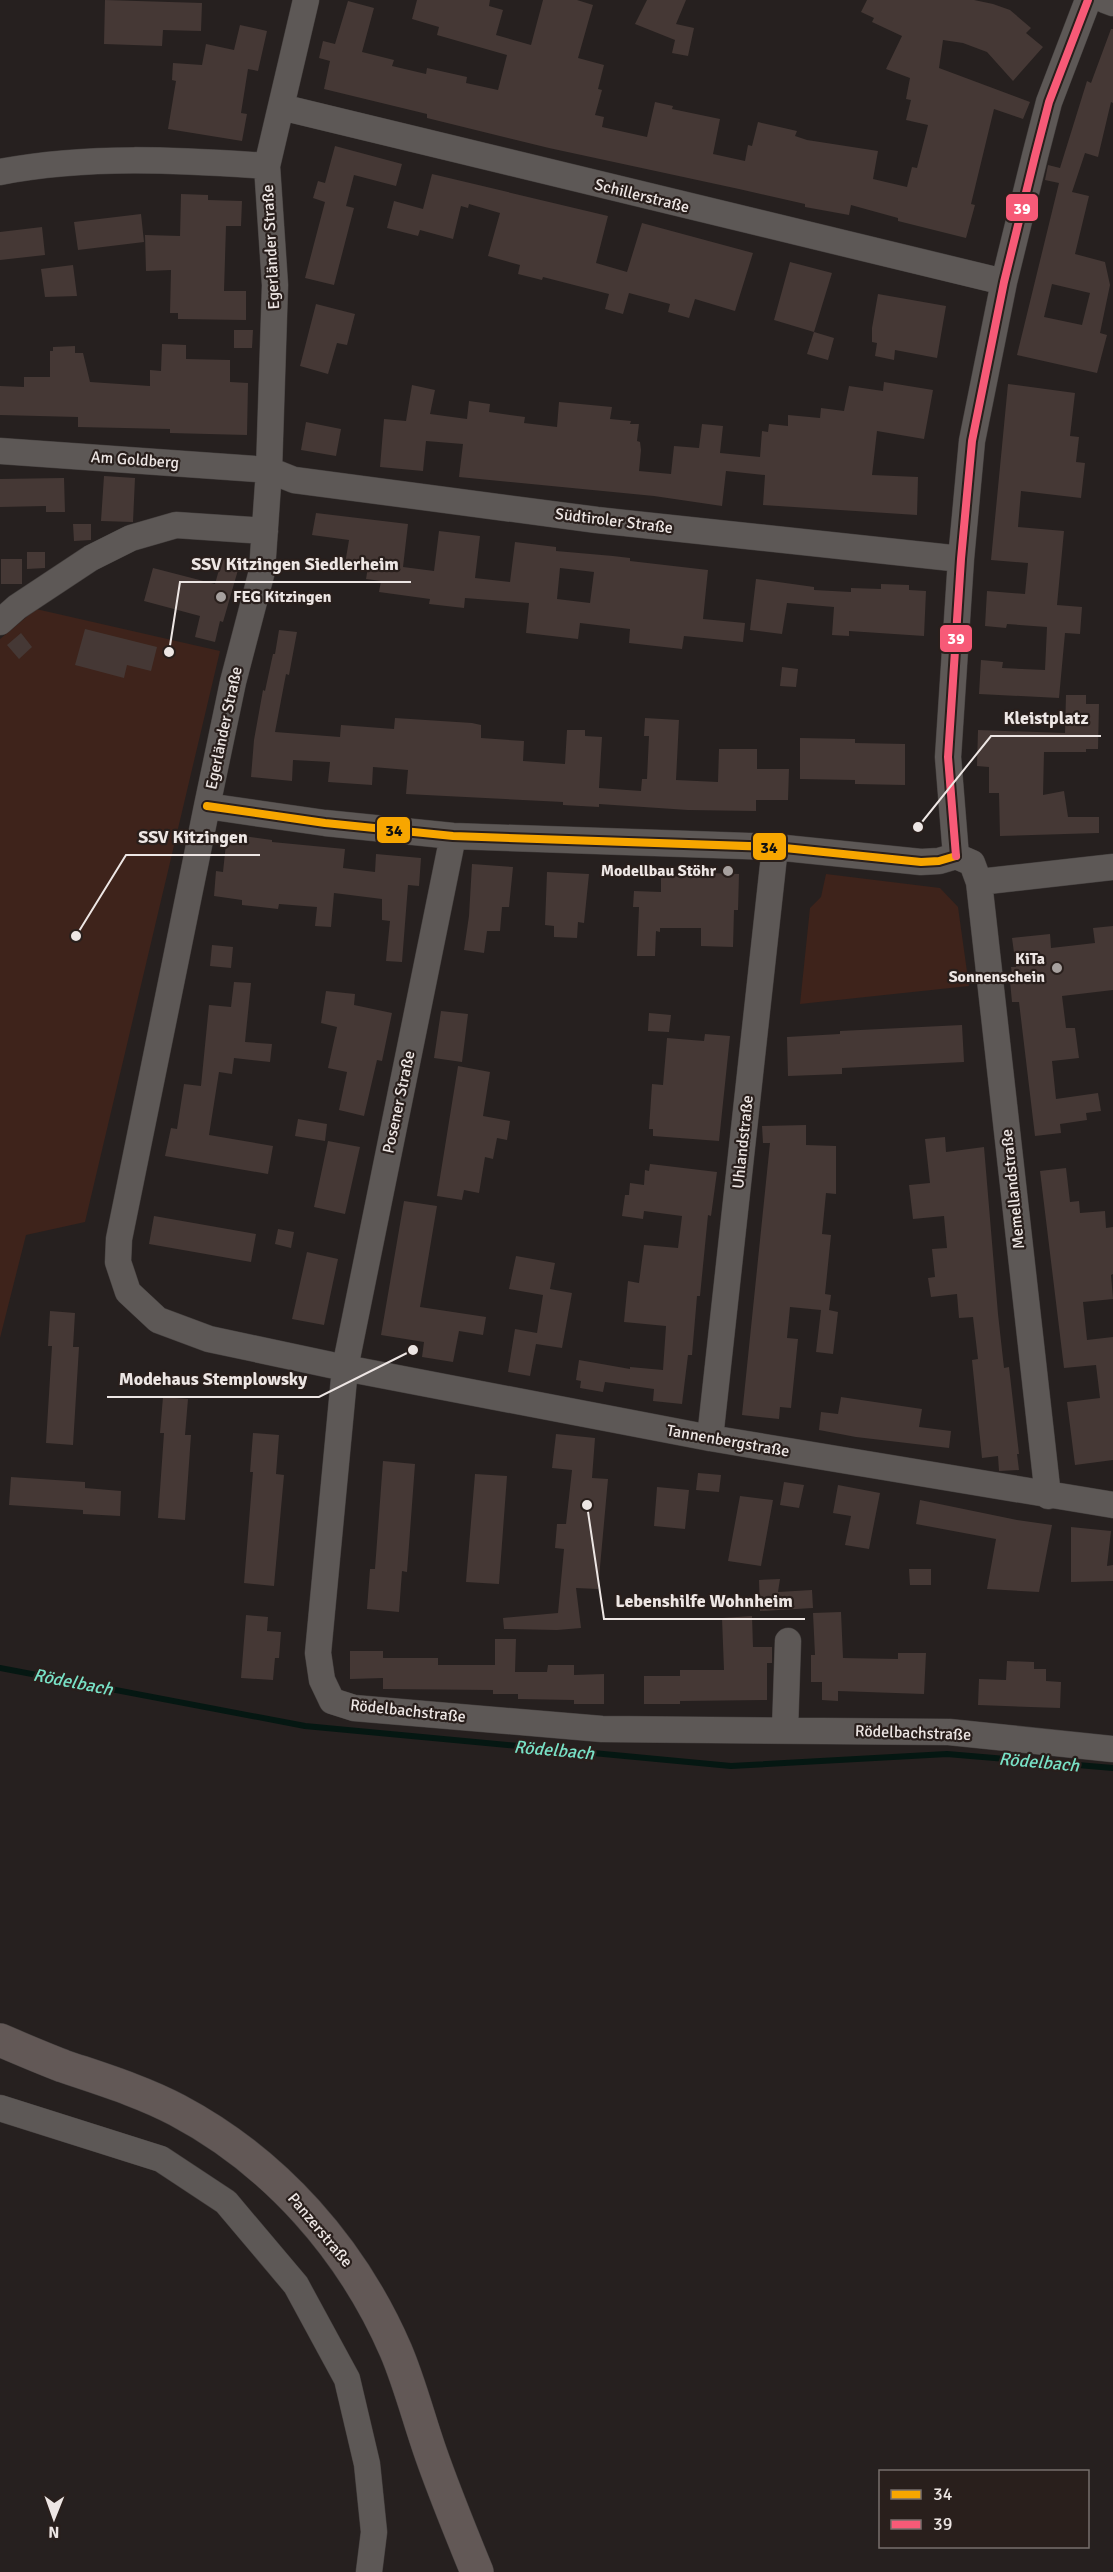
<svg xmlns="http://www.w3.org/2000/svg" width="1113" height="2572" font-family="Signika,sans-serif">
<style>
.green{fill:#3e231b}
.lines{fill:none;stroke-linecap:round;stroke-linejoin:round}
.stream{stroke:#051712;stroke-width:6}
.building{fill:#453835;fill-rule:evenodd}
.minor-casing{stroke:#433e3d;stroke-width:27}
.major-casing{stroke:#433e3d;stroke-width:34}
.minor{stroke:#5d5856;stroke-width:26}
.major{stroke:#625856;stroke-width:33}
.bus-1-casing{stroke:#291f1c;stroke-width:12}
.bus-2-casing{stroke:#291f1c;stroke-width:12}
.bus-1{stroke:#f7a600;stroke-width:8}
.bus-2{stroke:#f75a77;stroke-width:8}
.poi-dot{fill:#a7a19f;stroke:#291f1c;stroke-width:2}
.labels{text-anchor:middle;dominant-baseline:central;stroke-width:4.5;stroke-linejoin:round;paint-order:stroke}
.street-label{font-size:16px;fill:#ede6e4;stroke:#291f1c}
.poi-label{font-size:16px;font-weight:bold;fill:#ede6e4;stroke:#291f1c;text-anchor:end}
.water-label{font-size:18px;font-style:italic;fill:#78e1c6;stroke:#291f1c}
.leader{fill:none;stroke:#ede6e4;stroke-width:2}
.callout-dot{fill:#ede6e4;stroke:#291f1c;stroke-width:2}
.callout-label{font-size:18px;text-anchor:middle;font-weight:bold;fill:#ede6e4;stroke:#291f1c;stroke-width:4.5;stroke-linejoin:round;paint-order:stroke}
.line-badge{stroke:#291f1c;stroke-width:2}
.badge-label{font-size:16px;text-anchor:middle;font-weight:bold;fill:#fff}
.pale-badge-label{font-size:16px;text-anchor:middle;font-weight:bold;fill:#111}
</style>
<rect width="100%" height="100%" fill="#26201f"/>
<path class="green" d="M36 609 220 651 85 1222 26 1235 0 1338V639Z
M826 874 940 888 958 907 969 986 800 1004 810 908 821 897Z"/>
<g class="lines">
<path class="stream" d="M0 1668 305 1726 731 1766 947 1754 1113 1768"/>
</g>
<path class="building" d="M105 0 202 3 201 31 163 30 162 46 104 44Z
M417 0H490L489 6 503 10 496 35 531 45 543 0H577L593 5 578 58 604 65 598 89 602 90 595 115 604 117 602 127 647 137 655 102 673 106 672 109 720 119 713 154 745 161 748 145 752 146 758 122 797 131 795 136 807 140 878 151 873 179 907 187 912 167 917 168 928 125 906 120 911 100 906 99 910 78 886 69 902 36 872 22 874 18 861 12 867 0H974L993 4 1010 10 1031 28 1026 33 1043 47 1013 81 987 52 963 43 943 40 939 68 1030 102 1023 119 994 109 971 204 975 205 966 238 898 221V218L851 205 849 215 805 207V204L739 189 549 148 427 118V114L324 89 330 61 319 58 323 41 335 44 348 1 374 8 362 52 394 60 392 66 426 74 427 68 467 77 466 83 498 90 507 55 437 35 439 27 412 19Z
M647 0H686L676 24 694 28 688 56 672 53 675 40 635 24Z
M240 25 267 31 258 71 248 69 241 113 247 114 242 141 168 129 176 81 172 80 173 63 202 65 206 44 234 50Z
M1111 29H1113V103L1111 102 1098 157 1085 153 1072 192 1089 196 1075 254 1105 262 1110 285 1100 333 1107 335 1097 373 1017 355 1059 183 1045 180 1048 165 1060 168 1087 81 1091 83ZM1052 284 1090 293 1082 325 1044 317Z
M335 146 402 164 396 186 354 175 346 206 354 208 334 285 305 278 325 202 313 198 318 181 325 183Z
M432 174 608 216 596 263 627 272 642 223 753 253 735 311 695 299 689 318 668 312 670 304 629 293 623 314 605 309 609 294 543 277 542 280 518 274 520 265 488 256 500 213 469 204 468 208 461 206 453 239 420 230 418 236 387 228 394 201 423 209Z
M181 194 208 195V200L242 201 241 226H226L224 291H246V320L178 319V313H170L171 270 146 271 145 235 180 236Z
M141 214 144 242 78 250 74 222Z
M42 227 45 255 0 260V232Z
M790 262 832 273 814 332 774 320Z
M73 265 77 296 45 297 41 269Z
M878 294 946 306 937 358 895 350 894 360 875 356 877 343 872 342V328Z
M316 304 355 314 347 345 337 343 328 374 300 366Z
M234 330H253L252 348H234Z
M814 332 834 338 828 360 807 354Z
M162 344 186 345V359L230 360V382L248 383 247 435 170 433V429L78 427V417L0 415V386L24 387V377H50V351H53V347L75 346V353H83L90 382 150 386V370L161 371Z
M884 382 933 390 924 439 877 431 872 475 918 477 917 515 763 505 765 475 726 471 722 506 654 496 459 477 463 444 426 441 423 471 380 467 384 419 406 421 412 385 435 390 430 414 467 419 469 401 490 404 489 412 525 417 524 423 557 427 559 402 612 407 610 419 631 421 630 424H639L637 441 640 442 641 450 639 471 671 474 674 446 699 448 702 424 723 426 720 453 760 457 762 431 768 432 769 424 788 426V415L820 418 821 408 844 411 849 386 883 391Z
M1008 384 1075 393 1070 436 1079 437 1076 462 1085 463 1081 498 1021 491 1018 527 1064 531 1057 605 1082 607 1080 634 1065 633 1059 698 979 694 981 660 1003 662 1002 668 1045 670 1047 627 1007 624 1006 628 985 626 987 591 1025 594 1028 563 991 560Z
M306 422 341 429 336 456 301 450Z
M104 476 135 478 133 522 101 521Z
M64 478 65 512H46V506L0 507V479Z
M316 513 408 524 403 567 434 571 439 531 480 536 475 578 510 582 515 542 556 547V551L613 556 630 558V561L708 570 703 619 745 623 743 642 684 636 682 649 629 643 630 629 580 623 578 639 526 633 529 603 465 598 464 608 429 604 430 599 379 592 381 581 366 579 368 567 345 564 349 540 312 535ZM560 568 594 572 590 603 557 599Z
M73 524H91V540L74 541Z
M27 552H45V568L27 569Z
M1 559H22V584H1Z
M222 559 240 563 223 622 220 621 215 642 195 637 200 616 144 601 153 568 215 584Z
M756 579 814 587V590L851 592V588L881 589V584L909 585V590L926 591 924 636 849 631V636L832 635 834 607 787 603 782 634 750 630Z
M85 629 157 647 151 671 127 665 124 678 75 665Z
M279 630 297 632 289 675 286 674 275 732 340 737 341 725 394 729 395 718 472 723 481 725V738L524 741 523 761 565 764 567 730H585V736L602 737 599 788 641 791 642 779H647L649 736H644L645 718 679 720 676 780 718 782 719 749H757V769H789L788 800H756V811L688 810 599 804V807L563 805V802L406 794 408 770 373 767 372 785 328 782 330 762 293 760 292 781 251 777 254 740 263 690 265 691 273 654H275Z
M21 633 32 647 19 659 7 645Z
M782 667 798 669 796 687 780 686Z
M1066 695H1086V704H1099L1098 749H1086V752H1044L1043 795 1064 791 1068 817H1099V833L1000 836 999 793H989V767L977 766 978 730 1065 733Z
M800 738 855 739V743L905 744V785L855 784V780L800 779Z
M227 834 272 840V842L345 849 343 868 375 872 376 854 421 858 419 886 408 885 402 962 386 961 390 921 382 920V899L334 893 331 927 315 926 317 907 279 904 278 909 242 905V900L214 896 216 871 223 872Z
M472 864 513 867 509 907H502L500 931H487L484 953 464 950 469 916Z
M547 872 589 874 584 923 578 922 577 938 554 937V926L545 925Z
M706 873 739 874 738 910H734L733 947 701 946V928H660V932L656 931 655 956H637L639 907H633L634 891 661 892V875L705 876Z
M1113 926V990L1062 996 1066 1028H1075L1079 1058 1052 1061 1056 1099 1098 1093 1101 1111 1086 1113 1087 1120 1060 1124 1061 1133 1035 1136 1019 1002H1012L1010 981H1013L1011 967H1016L1012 938 1050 934 1051 948 1095 943 1093 928Z
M212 945 233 947 231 968 210 966Z
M234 982 251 983 245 1042 272 1044 270 1062 234 1058 232 1074 219 1072 209 1135 273 1146 268 1174 165 1156 171 1128 177 1129 184 1084 201 1086 209 1005 231 1007Z
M326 991 355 994 354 1005 392 1013 382 1061 377 1060 364 1116 339 1110 347 1072 328 1068 337 1027 321 1023Z
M441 1011 468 1014 462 1062 434 1058Z
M649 1013 671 1015 669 1032 648 1031Z
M962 1025 964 1062 842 1068V1074L788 1076 787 1037 840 1034V1031Z
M705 1034 730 1036 719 1141 653 1136V1129H649L652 1084 663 1085 667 1038 704 1041Z
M458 1066 490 1072 483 1116 510 1121 507 1140 497 1138 493 1159 485 1157 479 1193 464 1190 462 1200 437 1196Z
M298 1119 327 1124 325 1141 295 1136Z
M806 1125V1145L836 1146V1194L826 1193 822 1234 831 1235 825 1294 831 1295 829 1310 838 1312 833 1354 816 1352 821 1310 790 1307 787 1338 798 1339 791 1408 780 1407 779 1419 742 1415 770 1143H763L762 1126Z
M945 1137 946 1152 984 1147 998 1314 1004 1368 1009 1367 1019 1454H1017L1019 1470 999 1471 998 1456 982 1458 972 1360 978 1359 973 1317 959 1318 957 1294 931 1297 928 1278 935 1277 932 1249 947 1248 944 1216 913 1219 909 1185 930 1183 925 1139Z
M328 1141 360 1147 345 1214 314 1207Z
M650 1164 717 1172 711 1216 708 1215 700 1296H697L692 1355H688L682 1404 653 1401 654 1389 605 1382 603 1392 580 1388 581 1381 576 1380 579 1360 630 1369V1367L663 1370 666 1326 624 1322 628 1281 639 1283 644 1245 678 1248 682 1216 644 1211 643 1219 622 1216 625 1195H629L630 1183 644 1185 645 1170 649 1171Z
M1066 1168 1070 1202 1079 1201 1080 1213 1105 1211 1106 1228 1113 1227V1274L1111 1275 1113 1299 1083 1302 1087 1340 1113 1337V1460L1075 1465 1067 1402 1100 1398 1096 1365 1064 1368 1040 1171Z
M404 1201 437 1206 420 1307 486 1317 483 1335 459 1331 453 1362 422 1357 424 1342 381 1335Z
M154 1216 256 1234 251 1262 149 1244Z
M278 1229 294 1232 291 1248 275 1244Z
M307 1252 338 1259 324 1325 292 1319Z
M516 1256 555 1263 550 1289 572 1293 562 1348 536 1344 530 1376 508 1372 515 1329 537 1333 543 1295 509 1289Z
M50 1311 75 1313 73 1347H79L73 1445 46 1443 52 1346H48Z
M163 1397 188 1399 185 1435H191L185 1520 158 1518 164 1433H160Z
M841 1397 922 1409 919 1427 951 1431 949 1448 856 1437 819 1430 821 1412 838 1414Z
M253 1433 279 1435 276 1474 284 1475 274 1586 244 1583 253 1472H250Z
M556 1434 595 1438 592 1478 608 1479 598 1589 576 1588 581 1628 557 1630 504 1629 503 1618 558 1613 564 1549 555 1548 557 1524H566L572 1470 552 1468Z
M383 1461 415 1464 407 1572 402 1571 399 1612 367 1609 370 1569H375Z
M698 1473 721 1475 719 1492 696 1490Z
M475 1474 507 1476 499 1584 466 1582Z
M11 1477 85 1482V1488L121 1491 120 1516 83 1514V1510L9 1505Z
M784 1482 804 1485 799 1508 780 1505Z
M838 1485 880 1493 869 1549 845 1545 851 1516 833 1513Z
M657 1487 689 1490 685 1529 654 1526Z
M740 1496 773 1500 761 1566 728 1561Z
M920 1500 1017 1520 1052 1525 1039 1592 987 1589 996 1539 916 1524Z
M1071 1527 1111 1531 1107 1566 1113 1565V1581L1071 1582Z
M909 1569H931V1585H910Z
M780 1579 778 1592 812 1590 813 1608 760 1611 759 1580Z
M841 1612 843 1658 898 1659V1653H926L924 1694 838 1691V1701L822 1700V1682H811V1655H815L813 1613Z
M246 1615 268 1617 267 1631 281 1632 279 1658H275L273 1680 241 1678Z
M752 1616 753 1647H772V1663H767V1700L680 1701V1704H644V1676H680V1670H724L722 1618Z
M495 1639H516L515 1672H547L548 1665H574V1675L604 1674V1704H574V1700L518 1699V1694H493V1690L383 1689V1678L350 1679V1651H383V1658H438V1665H495Z
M1007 1661 1034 1662V1669H1046V1681L1061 1682 1060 1708 978 1705 979 1679 1006 1680Z"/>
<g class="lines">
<defs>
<path id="minor" d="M306 0 267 166 275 285 269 470 262 571 233 682 207 806 119 1239 118 1262 128 1292 158 1320 209 1339 345 1368 710 1438 1113 1505
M1105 0 1113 3
M281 107 1004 282
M0 172C88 155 178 160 267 166
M0 451 269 470 294 480 597 520 961 559
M0 622 17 607 91 558 131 538 176 525 265 531
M207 806 325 823 453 836 775 847 921 862 939 861 956 856
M453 836 345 1368 318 1653 322 1680 332 1701 354 1708 602 1729 949 1732 1113 1749
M956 856 948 757 961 559 972 441 1004 282 1035 156 1049 102 1088 0
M956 856 972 863 979 882 1113 867
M979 882 1048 1496
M710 1438 775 847
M785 1729 788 1641
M0 2108 161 2159 226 2202 296 2285 347 2379 367 2464 374 2532 369 2572"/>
<path id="major" d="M0 2040C21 2049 42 2058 63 2066 101 2079 141 2091 177 2110 275 2162 352 2249 396 2351 410 2384 419 2420 431 2454 445 2494 461 2533 477 2572"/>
</defs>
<use href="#minor" class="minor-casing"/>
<use href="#major" class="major-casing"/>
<use href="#minor" class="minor"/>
<use href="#major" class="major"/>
<defs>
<path id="bus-1" d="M207 806 325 823 453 836 775 847 921 862 939 861 956 856"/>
<path id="bus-2" d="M956 856 948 757 961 559 972 441 1004 282 1035 156 1049 102 1088 0"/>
</defs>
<use href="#bus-1" class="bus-1-casing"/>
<use href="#bus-2" class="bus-2-casing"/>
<use href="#bus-1" class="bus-1"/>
<use href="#bus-2" class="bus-2"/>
</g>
<g class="poi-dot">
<circle cx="221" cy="597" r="6"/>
<circle cx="728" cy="871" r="6"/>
<circle cx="1057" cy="968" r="6"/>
</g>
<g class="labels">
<g class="street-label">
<text transform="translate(642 196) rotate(14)">Schillerstraße</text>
<text transform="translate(271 247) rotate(-93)">Egerländer Straße</text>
<text transform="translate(135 460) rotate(4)">Am Goldberg</text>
<text transform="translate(614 521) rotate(7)">Südtiroler Straße</text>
<text transform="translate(224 728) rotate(-78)">Egerländer Straße</text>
<text transform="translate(399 1102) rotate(-78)">Posener Straße</text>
<text transform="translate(743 1142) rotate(-84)">Uhlandstraße</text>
<text transform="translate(1013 1189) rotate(-96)">Memellandstraße</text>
<text transform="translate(728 1441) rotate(10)">Tannenbergstraße</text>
<text transform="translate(408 1711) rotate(6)">Rödelbachstraße</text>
<text transform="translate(913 1733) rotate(2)">Rödelbachstraße</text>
<text transform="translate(320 2230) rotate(50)">Panzerstraße</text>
</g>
<g class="poi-label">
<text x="233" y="597" text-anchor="start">FEG Kitzingen</text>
<text x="716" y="871">Modellbau Stöhr</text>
<text x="1045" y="959">KiTa<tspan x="1045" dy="18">Sonnenschein</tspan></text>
</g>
<g class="water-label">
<text transform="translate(73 1682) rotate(11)">Rödelbach</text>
<text transform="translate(554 1750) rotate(5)">Rödelbach</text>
<text transform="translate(1039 1762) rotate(5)">Rödelbach</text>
</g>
</g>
<path class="leader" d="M169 652L180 582H411M918 827L991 736H1101M76 936L126 855H260M413 1350L319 1397H107M587 1505L604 1619H805"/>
<g class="callout-dot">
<circle cx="169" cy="652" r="6"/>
<circle cx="918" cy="827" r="6"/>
<circle cx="76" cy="936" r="6"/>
<circle cx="413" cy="1350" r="6"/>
<circle cx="587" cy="1505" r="6"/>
</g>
<g class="callout-label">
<text x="295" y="570">SSV Kitzingen Siedlerheim</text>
<text x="1046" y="724">Kleistplatz</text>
<text x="193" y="843">SSV Kitzingen</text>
<text x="213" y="1385">Modehaus Stemplowsky</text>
<text x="704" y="1607">Lebenshilfe Wohnheim</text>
</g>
<g class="line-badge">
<rect x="1005" y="193" width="34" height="29" rx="6" fill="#f75a77"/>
<rect x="939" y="624" width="34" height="29" rx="6" fill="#f75a77"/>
<rect x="376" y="816" width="35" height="28" rx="6" fill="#f7a600"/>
<rect x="752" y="832" width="35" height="29" rx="6" fill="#f7a600"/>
</g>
<g class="badge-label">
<text x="1022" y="214">39</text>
<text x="956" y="644">39</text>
</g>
<g class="pale-badge-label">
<text x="394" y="836">34</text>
<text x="769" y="853">34</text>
</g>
<rect x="879" y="2470" width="210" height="78" fill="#291f1c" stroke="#776f6c" stroke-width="1.5"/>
<rect x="891" y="2490" width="30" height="9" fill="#f7a600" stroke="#776f6c" stroke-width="1.5"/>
<text x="933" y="2500" font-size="18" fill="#ede6e4">34</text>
<rect x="891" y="2520" width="30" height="9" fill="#f75a77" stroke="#776f6c" stroke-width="1.5"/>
<text x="933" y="2530" font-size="18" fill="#ede6e4">39</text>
<g transform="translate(54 2518) rotate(181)" stroke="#291f1c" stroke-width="4.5" paint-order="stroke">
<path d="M0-4.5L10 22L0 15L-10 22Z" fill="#ede6e4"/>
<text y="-9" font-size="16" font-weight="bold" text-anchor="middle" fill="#ede6e4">N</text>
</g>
</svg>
